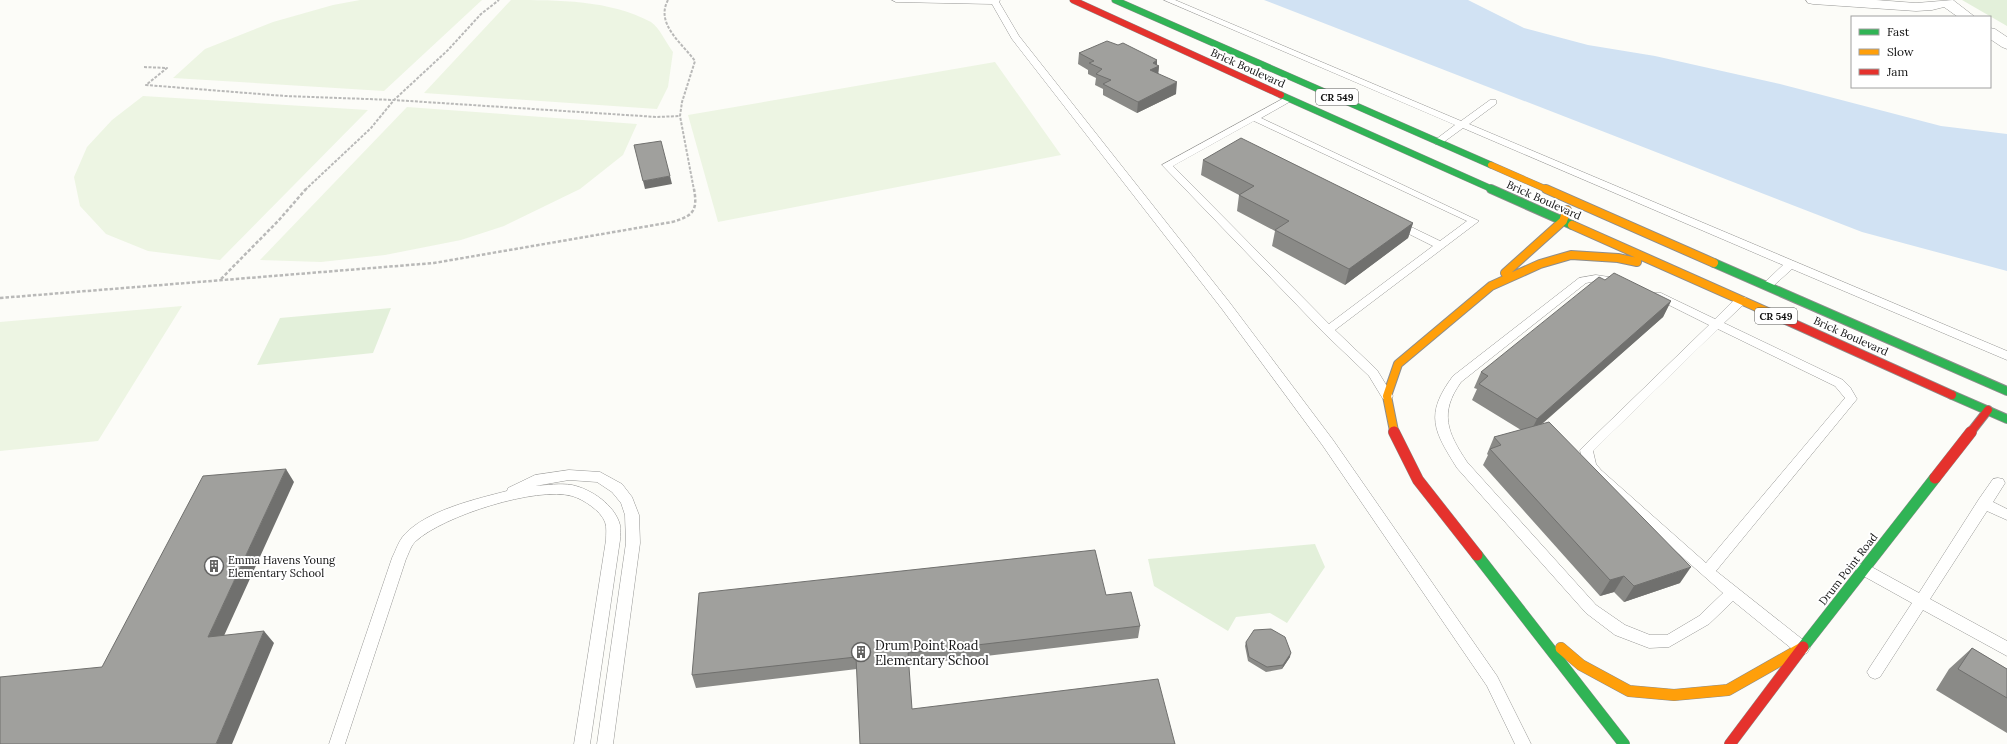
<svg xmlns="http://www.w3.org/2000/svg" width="2007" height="744" font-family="Lora,serif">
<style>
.green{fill:#e3f0da}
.pitch{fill:#edf5e3}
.water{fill:#d1e2f3}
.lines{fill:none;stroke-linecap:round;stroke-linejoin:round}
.lane-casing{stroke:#979795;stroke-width:1}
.street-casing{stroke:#979795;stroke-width:1}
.fast-far2-casing{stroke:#8d8d8c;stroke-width:7}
.fast-far1-casing{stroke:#8d8d8c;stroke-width:10}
.fast-casing{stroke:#8d8d8c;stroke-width:12}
.slow-far2-casing{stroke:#8d8d8c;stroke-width:7}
.slow-far1-casing{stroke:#8d8d8c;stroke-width:10}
.slow-casing{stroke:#8d8d8c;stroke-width:12}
.jam-far2-casing{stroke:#8d8d8c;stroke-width:7}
.jam-far1-casing{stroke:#8d8d8c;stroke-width:10}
.jam-casing{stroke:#8d8d8c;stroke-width:12}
.path-far1{stroke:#b9b9b8;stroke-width:2;stroke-dasharray:3 1.5;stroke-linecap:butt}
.path{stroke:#b9b9b8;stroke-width:2.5;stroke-dasharray:3.5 2;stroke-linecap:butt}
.lane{fill:#fffffe;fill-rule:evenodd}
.street{fill:#fffffe;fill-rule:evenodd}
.fast-far2{stroke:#30b455;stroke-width:6}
.fast-far1{stroke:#30b455;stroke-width:8}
.fast{stroke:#30b455;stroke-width:11}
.slow-far2{stroke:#ff9f0a;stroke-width:6}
.slow-far1{stroke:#ff9f0a;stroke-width:8}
.slow{stroke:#ff9f0a;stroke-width:11}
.jam-far2{stroke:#e5322d;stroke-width:6}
.jam-far1{stroke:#e5322d;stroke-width:8}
.jam{stroke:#e5322d;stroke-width:11}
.wall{fill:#8a8a87}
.shaded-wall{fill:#70706e}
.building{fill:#a0a09d;stroke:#70706e}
.labels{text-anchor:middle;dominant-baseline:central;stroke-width:4;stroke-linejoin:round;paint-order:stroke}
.shield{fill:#fff;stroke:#585858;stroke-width:1}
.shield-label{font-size:10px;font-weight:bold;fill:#111}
.street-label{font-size:11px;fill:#111;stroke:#fff}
.poi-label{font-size:11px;fill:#111;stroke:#fff;text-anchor:start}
.near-poi-label{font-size:13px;fill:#111;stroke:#fff;text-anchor:start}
</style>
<rect width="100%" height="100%" fill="#fcfcf8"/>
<path class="green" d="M1962 0H2007V26Z
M391 308 373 353 257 365 280 318Z
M1315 544 1325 567 1287 623 1270 613 1236 617 1228 631 1154 586 1148 559Z"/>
<path class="pitch" d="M360 0H482L384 91 173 78 205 49 273 22 333 5Z
M511 0C558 0 610 0 651 22 660 28 666 43 673 52L668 87 657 109 424 93Z
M995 62 1061 155 718 222 688 115Z
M143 96 368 110 220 260 148 251 106 234 80 206 74 177 87 147 112 120Z
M407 107 637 124 623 155 580 189 504 226 461 240 385 255 321 262 260 260Z
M182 306 98 441 0 451V322Z"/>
<path class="water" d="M1264 0H1468L1524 28 1588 45 1655 56 1780 84 1941 126 2007 134V271L1862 232Z"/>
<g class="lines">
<defs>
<path id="lane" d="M892 0H1000L999 2 1019 36 1230 303 1333 440 1497 676 1531 744H1515L1487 686 1323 446 1222 309 1012 39 992 4 896 2Z
M1164 0H1175L1461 121 1490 100H1496V104L1469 124 2007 351V360L1792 269 1771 288H1763L1761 286 1763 284 1783 265 1463 128 1441 144H1435V140L1455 125Z
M1288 96 1291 97V101L1261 118 1479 221 1335 330 1377 370 1393 396 1391 399H1383L1369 376 1324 333 1162 165ZM1254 121 1467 221 1440 241 1401 222H1393L1392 224 1393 226 1433 246 1329 324 1173 166Z
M1596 275 1622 279 1627 282 1622 285 1596 281 1586 283 1461 382C1439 413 1447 432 1467 462L1596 605 1625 625 1650 635H1667L1699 616 1723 593 1591 476 1583 465 1580 450 1709 325 1653 297 1651 295 1653 293H1661L1715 319 1737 297H1745L1747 300 1745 303 1724 323 1843 380 1850 387 1857 399 1716 571 1807 643 1810 648 1807 653 1802 655 1797 653 1733 601 1709 624 1669 647 1649 648 1615 635 1586 613 1457 468C1434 431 1424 415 1453 376L1579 278ZM1718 329 1835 386 1845 398 1706 563 1601 470 1596 464 1593 451Z
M569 470 600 472 622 484 632 497 639 515 640 543 613 744H597L626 543 625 515 621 503 612 492 597 482 569 480 535 486C547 485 560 483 572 485 591 489 615 505 620 525 621 530 620 535 620 540L590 744H574L606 540C606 534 607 528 605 522 601 511 583 499 572 496 537 486 443 516 416 541 411 545 409 553 406 559L345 744H329L392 558C396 550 399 540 405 534 428 510 476 499 507 491L508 488 535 475Z
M1998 478 2003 479 2005 483 1993 502 2007 509V520L1987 511 1930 599 2007 641V656L1923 610 1880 677 1875 679 1870 677 1867 672 1870 667 1912 603 1858 573 1856 569 1858 565 1863 563 1868 565 1919 593 1979 499 1993 479Z"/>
<path id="street" d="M1806 0H1876L1916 3 1953 0 1975 17H1958L1944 7 1932 10 1916 11 1813 4 1808 3Z
M1990 28 1995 29 2007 37V49L2002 47 1990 39Z"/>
<path id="fast-far2" d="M1115 0 1491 165
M1281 95 1494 190"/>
<path id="fast-far1" d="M1491 189 1572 225
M1714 263 2007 391
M1952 395 2007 419"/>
<path id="fast" d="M1477 555 1624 744
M1803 647 1935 478"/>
<path id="slow-far2" d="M1491 165 1548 190"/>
<path id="slow-far1" d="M1546 189 1714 263
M1572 225 1779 317
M1505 273 1563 221 1567 210
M1394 431 1387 396 1398 364 1491 286 1540 264 1571 255 1618 258 1637 262"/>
<path id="slow" d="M1561 648 1581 665 1629 691 1674 695 1728 690 1802 648"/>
<path id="jam-far2" d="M1073 0 1281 95"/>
<path id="jam-far1" d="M1779 317 1952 395
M1394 431 1395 433
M1970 433 1988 410"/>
<path id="jam" d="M1394 432 1418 480 1477 555
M1935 478 1971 432
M1730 744 1803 647"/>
</defs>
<use href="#lane" class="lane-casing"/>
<use href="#street" class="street-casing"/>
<use href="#fast-far2" class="fast-far2-casing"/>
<use href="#fast-far1" class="fast-far1-casing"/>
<use href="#fast" class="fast-casing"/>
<use href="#slow-far2" class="slow-far2-casing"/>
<use href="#slow-far1" class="slow-far1-casing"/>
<use href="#slow" class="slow-casing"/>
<use href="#jam-far2" class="jam-far2-casing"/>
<use href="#jam-far1" class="jam-far1-casing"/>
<use href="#jam" class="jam-casing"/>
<path class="path-far1" d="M668 0C655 24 682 43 695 61L682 102 680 116 694 190
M144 67 167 68 146 85 285 96 394 100 657 117 680 116
M305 190 371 128 394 100 448 50 481 14 499 0"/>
<path class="path" d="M221 279 279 220 306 189
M0 298 434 263 672 222C693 216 698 211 694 189"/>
<use href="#lane" class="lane"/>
<use href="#street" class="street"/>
<use href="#fast-far2" class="fast-far2"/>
<use href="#fast-far1" class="fast-far1"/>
<use href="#fast" class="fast"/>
<use href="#slow-far2" class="slow-far2"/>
<use href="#slow-far1" class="slow-far1"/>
<use href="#slow" class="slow"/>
<use href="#jam-far2" class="jam-far2"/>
<use href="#jam-far1" class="jam-far1"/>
<use href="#jam" class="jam"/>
</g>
<path class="wall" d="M1118 45 1157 60V65L1159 66 1158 73 1176 94 1137 113 1103 95V89L1095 85 1096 78 1088 74V70L1078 64 1079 53Z
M1203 160 1413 223 1408 238 1345 285 1272 246 1275 231 1237 211 1239 195 1201 175Z
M1605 280 1671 301 1663 317 1542 424 1680 583 1624 602 1614 592 1600 596 1483 465 1488 455 1487 454 1494 437 1521 430 1472 400 1477 389 1474 388 1481 372Z
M1106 595 1140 626 1138 638 909 665 860 744 857 669 696 688 692 675Z
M1246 642 1290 657 1282 669 1266 672 1248 661 1245 646Z
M1972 648 2007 669V733L1936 690 1949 669Z"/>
<path class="shaded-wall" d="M1157 60V67L1159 66 1158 77 1150 70 1153 63Z
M1177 82 1176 94 1137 113 1138 102Z
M670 176 672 184 645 189 643 181Z
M1413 223 1408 238 1345 285 1349 269Z
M1671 301 1663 317 1529 435 1537 419Z
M286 469 294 482 218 649 208 637Z
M1691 567 1680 583 1624 602 1634 586Z
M1624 576 1614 592 1600 596 1610 580Z
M264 631 274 643 232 744H216Z
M1291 653 1290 657 1282 669 1283 665Z"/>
<path class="building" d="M1107 41 1118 45 1123 43 1157 60 1153 63 1159 66 1150 70 1177 82 1138 102 1103 84 1111 80 1096 74 1102 69 1089 63 1094 61 1079 53Z
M1241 138 1413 223 1349 269 1275 230 1289 221 1239 195 1254 186 1203 160Z
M661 141 670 176 643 181 634 145Z
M1614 273 1671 301 1537 419 1479 384 1488 376 1481 372 1599 277 1605 280Z
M1549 422 1691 567 1634 586 1624 576 1610 580 1490 449 1501 445 1494 437Z
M286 469 208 637 264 631 216 744H0V677L102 667 203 476Z
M1095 550 1106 595 1131 592 1140 626 908 653 912 709 1158 679 1175 744H860L856 657 692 675 699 593Z
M1271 629 1285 637 1291 653 1283 665 1267 667 1249 657 1246 642 1254 630Z
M1972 648 2007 669V698L1958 669Z"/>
<defs>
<symbol id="building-ring" viewBox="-11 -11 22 22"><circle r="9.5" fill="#fff" stroke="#636362" stroke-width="1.5"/><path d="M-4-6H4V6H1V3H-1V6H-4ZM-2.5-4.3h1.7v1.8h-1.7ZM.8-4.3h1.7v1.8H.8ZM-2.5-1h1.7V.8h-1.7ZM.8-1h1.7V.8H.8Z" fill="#636362"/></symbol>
</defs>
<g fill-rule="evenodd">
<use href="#building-ring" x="203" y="555" width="22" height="22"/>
<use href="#building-ring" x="850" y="641" width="22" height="22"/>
</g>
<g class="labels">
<g class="shield">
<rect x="1316" y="89" width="42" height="16" rx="3"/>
<rect x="1755" y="308" width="42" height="16" rx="3"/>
</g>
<g class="shield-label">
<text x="1337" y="97">CR 549</text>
<text x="1776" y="316">CR 549</text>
</g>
<g class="street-label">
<text transform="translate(1248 68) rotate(24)">Brick Boulevard</text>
<text transform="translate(1544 200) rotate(24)">Brick Boulevard</text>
<text transform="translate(1851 336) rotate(24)">Brick Boulevard</text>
<text transform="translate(1848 569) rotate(-52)">Drum Point Road</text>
</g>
<g class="poi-label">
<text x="228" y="560">Emma Havens Young<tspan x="228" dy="13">Elementary School</tspan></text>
</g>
<g class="near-poi-label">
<text x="875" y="645">Drum Point Road<tspan x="875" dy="15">Elementary School</tspan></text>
</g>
</g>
<rect x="1851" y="16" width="140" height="72" fill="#ffffff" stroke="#a0a0a0"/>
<rect x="1859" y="29" width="20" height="6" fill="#30b455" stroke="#a0a0a0"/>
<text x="1887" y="36" font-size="12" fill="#111111">Fast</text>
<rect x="1859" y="49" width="20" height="6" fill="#ff9f0a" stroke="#a0a0a0"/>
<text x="1887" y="56" font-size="12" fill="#111111">Slow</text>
<rect x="1859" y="69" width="20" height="6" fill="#e5322d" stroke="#a0a0a0"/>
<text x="1887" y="76" font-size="12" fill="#111111">Jam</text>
</svg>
